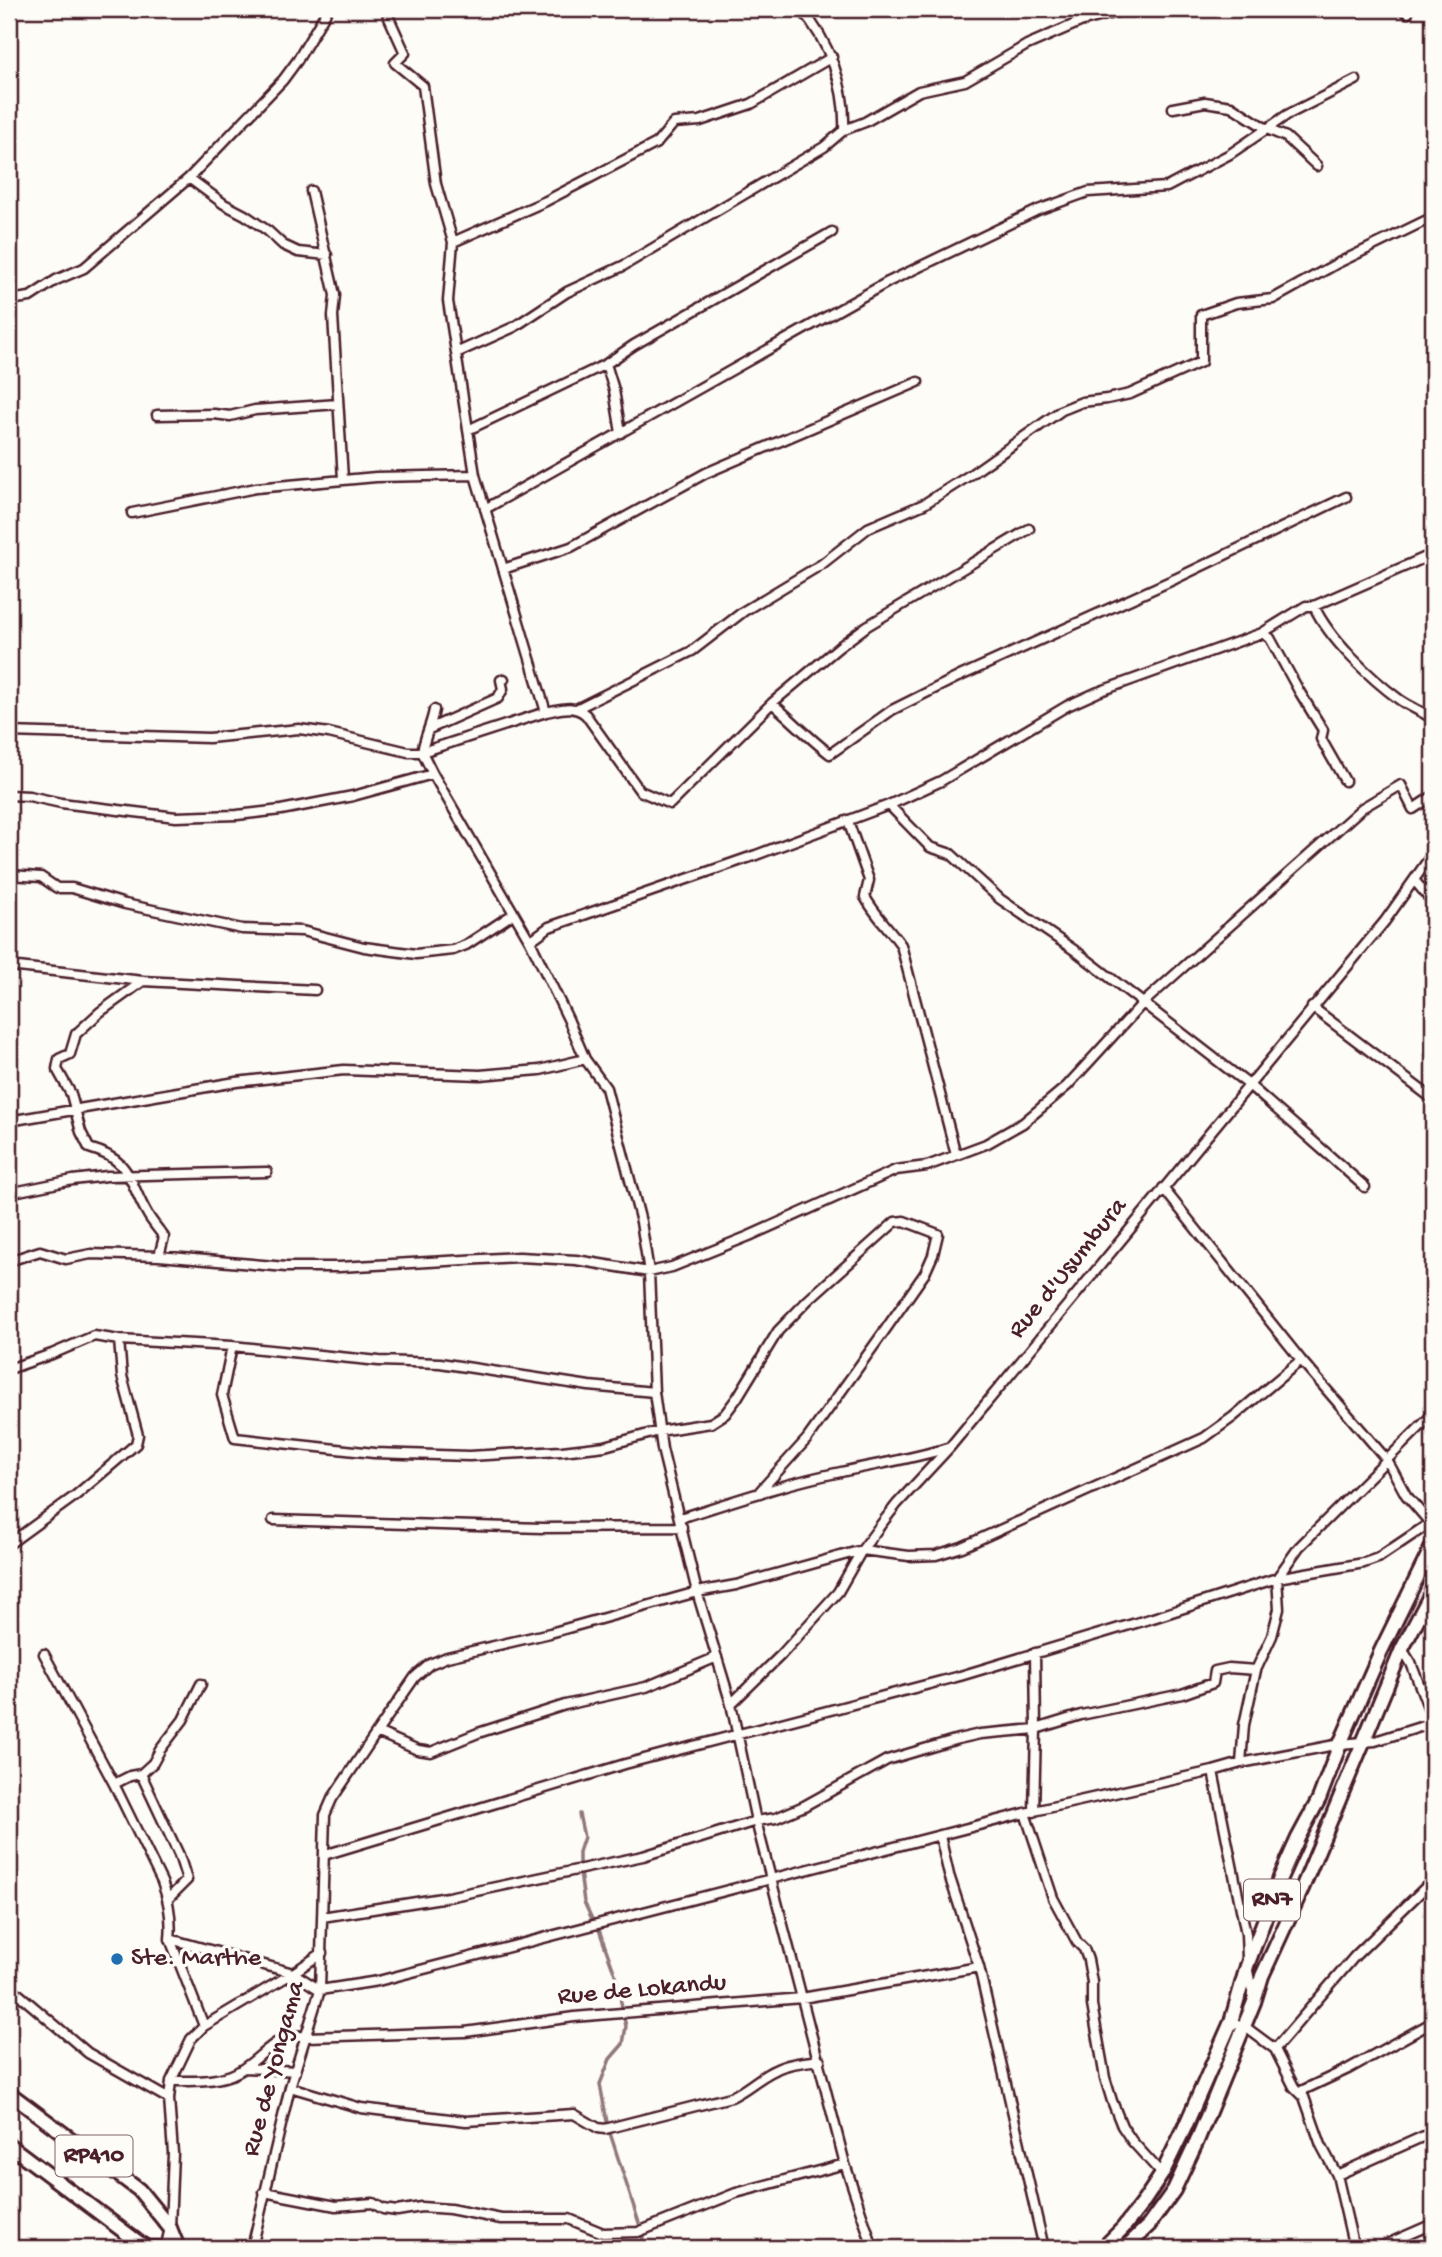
<svg xmlns="http://www.w3.org/2000/svg" width="1442" height="2257" font-family="'Gochi Hand',sans-serif">
<style>
.lines{fill:none;stroke-linecap:round;stroke-linejoin:round}
.stream{stroke:#91777b;stroke-width:3.5}
.minor-casing{stroke:#4a1f2b;stroke-width:13}
.primary-casing{stroke:#4a1f2b;stroke-width:18}
.minor{stroke:#fdfcf7;stroke-width:8}
.primary{stroke:#fdfcf7;stroke-width:12}
.poi-dot{fill:#1f6fb2;stroke:#fdfcf7;stroke-width:2.5}
.labels{text-anchor:middle;dominant-baseline:central;stroke-width:7;stroke-linejoin:round;paint-order:stroke}
.shield{fill:#fdfcf7;stroke:#806168;stroke-width:2}
.shield-label{font-size:24px;font-weight:bold;fill:#4a1f2b}
.street-label{font-size:26px;fill:#4a1f2b;stroke:#fdfcf7}
.poi-label{font-size:26px;fill:#4a1f2b;stroke:#fdfcf7;text-anchor:start}
</style>
<rect width="100%" height="100%" fill="#fdfcf7"/>
<filter id="ink" filterUnits="userSpaceOnUse"><feTurbulence type="fractalNoise" baseFrequency=".0143" numOctaves="2"/><feDisplacementMap in="SourceGraphic" scale="14" xChannelSelector="R" yChannelSelector="G"/><feConvolveMatrix kernelMatrix="1 2 1 2 8 2 1 2 1" color-interpolation-filters="sRGB"/></filter>
<g filter="url(#ink)">
<g class="lines">
<path class="stream" d="M579 1814 584 1837 579 1852V1865
M580 1872 584 1902 592 1919
M598 1927 616 1977 622 2007
M607 2122 600 2084 610 2059 623 2044 626 2026 623 2015
M609 2130 640 2226
M642 2235 645 2248"/>
<defs>
<path id="minor" d="M385 9 405 53 395 63 423 86 436 184 453 242 448 301 475 475 546 712
M801 9C829 41 846 87 844 130
M1401 9 1408 13
M1173 108 1205 102 1231 106 1267 129 1286 137 1317 166
M189 178 224 204 245 215 268 231 283 245 298 252 327 255
M311 191 335 295 333 316 343 479
M453 242 546 201 657 143 674 123 700 121 751 104 832 57
M9 300 30 297 56 280 84 268 189 178 283 80 297 61 328 9
M456 353 514 327 567 292 623 266 824 147 844 130 865 122 919 91 965 81 1027 45 1080 22 1128 9
M157 415 214 414 230 416 255 410 338 404
M468 430 606 364
M621 433 614 390 606 364 634 345 832 232
M485 509 888 282 1038 210 1088 192 1167 187 1230 154 1287 115 1356 80
M132 513 256 488 376 477 475 475
M503 569 571 547 706 473 918 382
M1314 606C1329 639 1370 678 1400 700 1410 707 1423 712 1433 719
M1262 633 1270 638 1299 691 1323 730 1321 739 1345 781
M772 703C792 720 809 738 830 754L892 710 958 677 1175 579 1346 497
M576 709 692 651 744 611 822 564 868 528 924 504 970 475 1062 410 1082 402 1107 399 1130 394 1201 362V315L1236 303 1273 299 1336 264 1433 217
M429 729 498 698 503 689 501 680 504 679
M9 732 209 738 299 729 329 733 408 752H422C425 735 431 726 434 710
M9 795 29 796 61 803 176 817 237 815 281 810 353 796 433 774
M889 805 930 847 951 854 1000 899 1077 952 1249 1085 1365 1187
M848 821 869 880 865 897C875 915 889 928 901 945L956 1155
M9 875 41 877 57 888H72L125 904 242 929 302 931 364 947 416 954 453 950 466 945 513 914
M1415 881 1433 903
M530 941 549 927 756 855 889 805 941 781 1067 706 1098 692 1262 633 1306 606H1314L1433 554
M9 966 143 981 315 990
M143 981 100 1012 76 1034 70 1054 59 1059 57 1069 71 1094 81 1132 89 1148C134 1161 128 1182 148 1215 152 1222 159 1230 164 1237L159 1256
M1312 1007 1433 1099
M9 1121 236 1082 344 1070 480 1075 540 1070 585 1059
M1163 1188 1301 1360 1387 1460 1406 1495 1431 1524
M9 1193 73 1180 107 1176 267 1172
M9 1261 40 1251 66 1259 91 1254 159 1256 286 1267H339L519 1257 576 1260 649 1272 672 1267 749 1236 896 1170 927 1166 986 1144 1023 1123 1067 1086 1142 1004 1362 808 1401 785 1413 809 1433 796
M232 1346 222 1395 235 1438 374 1453 469 1456 562 1451 605 1446 659 1431 711 1423 725 1414 737 1398 778 1331 808 1300 895 1222 904 1221 938 1234 933 1255 925 1273 883 1333 807 1439 760 1491
M9 1369 52 1354 94 1336 119 1340 232 1346 379 1361 440 1363 589 1386 654 1392
M680 1518C734 1501 786 1483 841 1472 877 1464 912 1459 947 1448
M273 1520 542 1528 682 1527
M9 1544 75 1496 136 1444 138 1435 122 1376 119 1340
M1402 1649 1411 1663 1433 1720
M44 1654 114 1784 130 1776 141 1774 153 1763 160 1750 183 1720 201 1684
M731 1704 781 1655 838 1592 862 1550 879 1527 897 1504 950 1447 1385 921 1433 853
M377 1732 418 1750 431 1752 478 1733 565 1705 646 1687 717 1657
M1241 1763 1244 1725 1256 1670 1272 1636 1279 1609 1277 1578 1299 1547 1433 1414
M1213 1771 1246 1934 1247 1958
M141 1774 179 1855 187 1880 168 1899
M114 1784 162 1882C169 1901 172 1920 170 1939L204 2026
M1034 1812 1036 1729 1035 1653
M1025 1813 1053 1898 1077 1942 1084 1949 1088 1960 1092 1982V2005L1105 2078 1112 2101 1122 2126 1132 2141 1162 2174
M940 1836 949 1875 979 1967 1044 2248
M324 1855 625 1764 960 1676 1156 1617 1277 1578 1364 1563 1378 1558 1430 1523
M322 1917 448 1897 643 1856 756 1821 776 1818 804 1806 887 1760 958 1739 980 1734 1036 1729 1081 1715 1182 1694 1213 1683 1215 1671 1229 1668 1256 1670
M170 1939 293 1973 320 1990 378 1981 1025 1813 1213 1771 1241 1763 1340 1744 1375 1741 1433 1723
M1248 1971 1254 2000
M9 1986 88 2053 169 2099
M1231 2022 1244 2026 1275 2049 1294 2087 1304 2097 1321 2145 1337 2175 1354 2248
M1275 2049 1355 1956 1433 1880
M245 2068 296 2071
M171 2081C191 2081 212 2082 231 2075 259 2065 276 2028 306 2037L465 2032 574 2017 802 1998 979 1967
M290 2087 361 2108 466 2121 574 2114 598 2128 605 2129 731 2097C747 2090 759 2077 775 2070 788 2063 805 2062 820 2060
M1299 2092 1348 2069 1433 2022
M1337 2175 1433 2132
M264 2192 336 2206 373 2203 383 2209 397 2211 421 2207 450 2209 501 2219H569L603 2233 638 2232 736 2193 845 2164
M157 2248 166 2245 170 2228 173 2153 169 2099 171 2081 191 2039 204 2026 293 1973 322 1953
M252 2248 290 2087 320 1990 325 1815 332 1799 377 1732 415 1677 430 1664 447 1657 550 1633 697 1592 736 1585 862 1550 909 1556 936 1555 962 1547 1204 1438 1233 1417 1301 1360
M873 2248 845 2164 756 1821 731 1704 697 1592 662 1449 654 1392 649 1272 641 1222 606 1088 585 1059 568 1019 530 941 433 774 422 752 546 712C561 709 574 704 586 715L640 791 670 804 772 703 839 647 867 626 1029 529
M1378 2248 1433 2224"/>
<path id="primary" d="M9 2093 139 2190 170 2228 178 2248
M9 2145 138 2242 147 2248H158
M1103 2248 1123 2228 1144 2201 1162 2174 1184 2129 1231 2022 1247 1966 1280 1878 1298 1838 1319 1799 1340 1744 1381 1651 1433 1545
M1125 2248 1149 2225 1174 2190 1197 2141 1254 2002 1262 1976 1301 1891 1402 1649 1433 1590"/>
</defs>
<use href="#minor" class="minor-casing"/>
<use href="#primary" class="primary-casing"/>
<use href="#minor" class="minor"/>
<use href="#primary" class="primary"/>
</g>
</g>
<circle class="poi-dot" cx="117" cy="1959" r="7"/>
<g class="labels">
<g class="shield">
<rect x="1244" y="1879.5" width="56" height="41" rx="5"/>
<rect x="55.5" y="2135.5" width="77" height="41" rx="5"/>
</g>
<g class="shield-label">
<text x="1272" y="1900">RN7</text>
<text x="94" y="2156">RP410</text>
</g>
<g class="street-label">
<text transform="translate(1069 1269) rotate(-51)">Rue d'Usumbura</text>
<text transform="translate(642 1991) rotate(-5)">Rue de Lokandu</text>
<text transform="translate(275 2069) rotate(-75)">Rue de Yongama</text>
</g>
<g class="poi-label">
<text x="131" y="1959">Ste. Marthe</text>
</g>
</g>
<rect width="1442" height="2257" fill="none" stroke="#fdfcf7" stroke-width="35"/>
<rect x="18" y="18" width="1407" height="2222" fill="none" stroke="#4a1f2b" stroke-width="2.5" filter="url(#ink)"/>
</svg>
